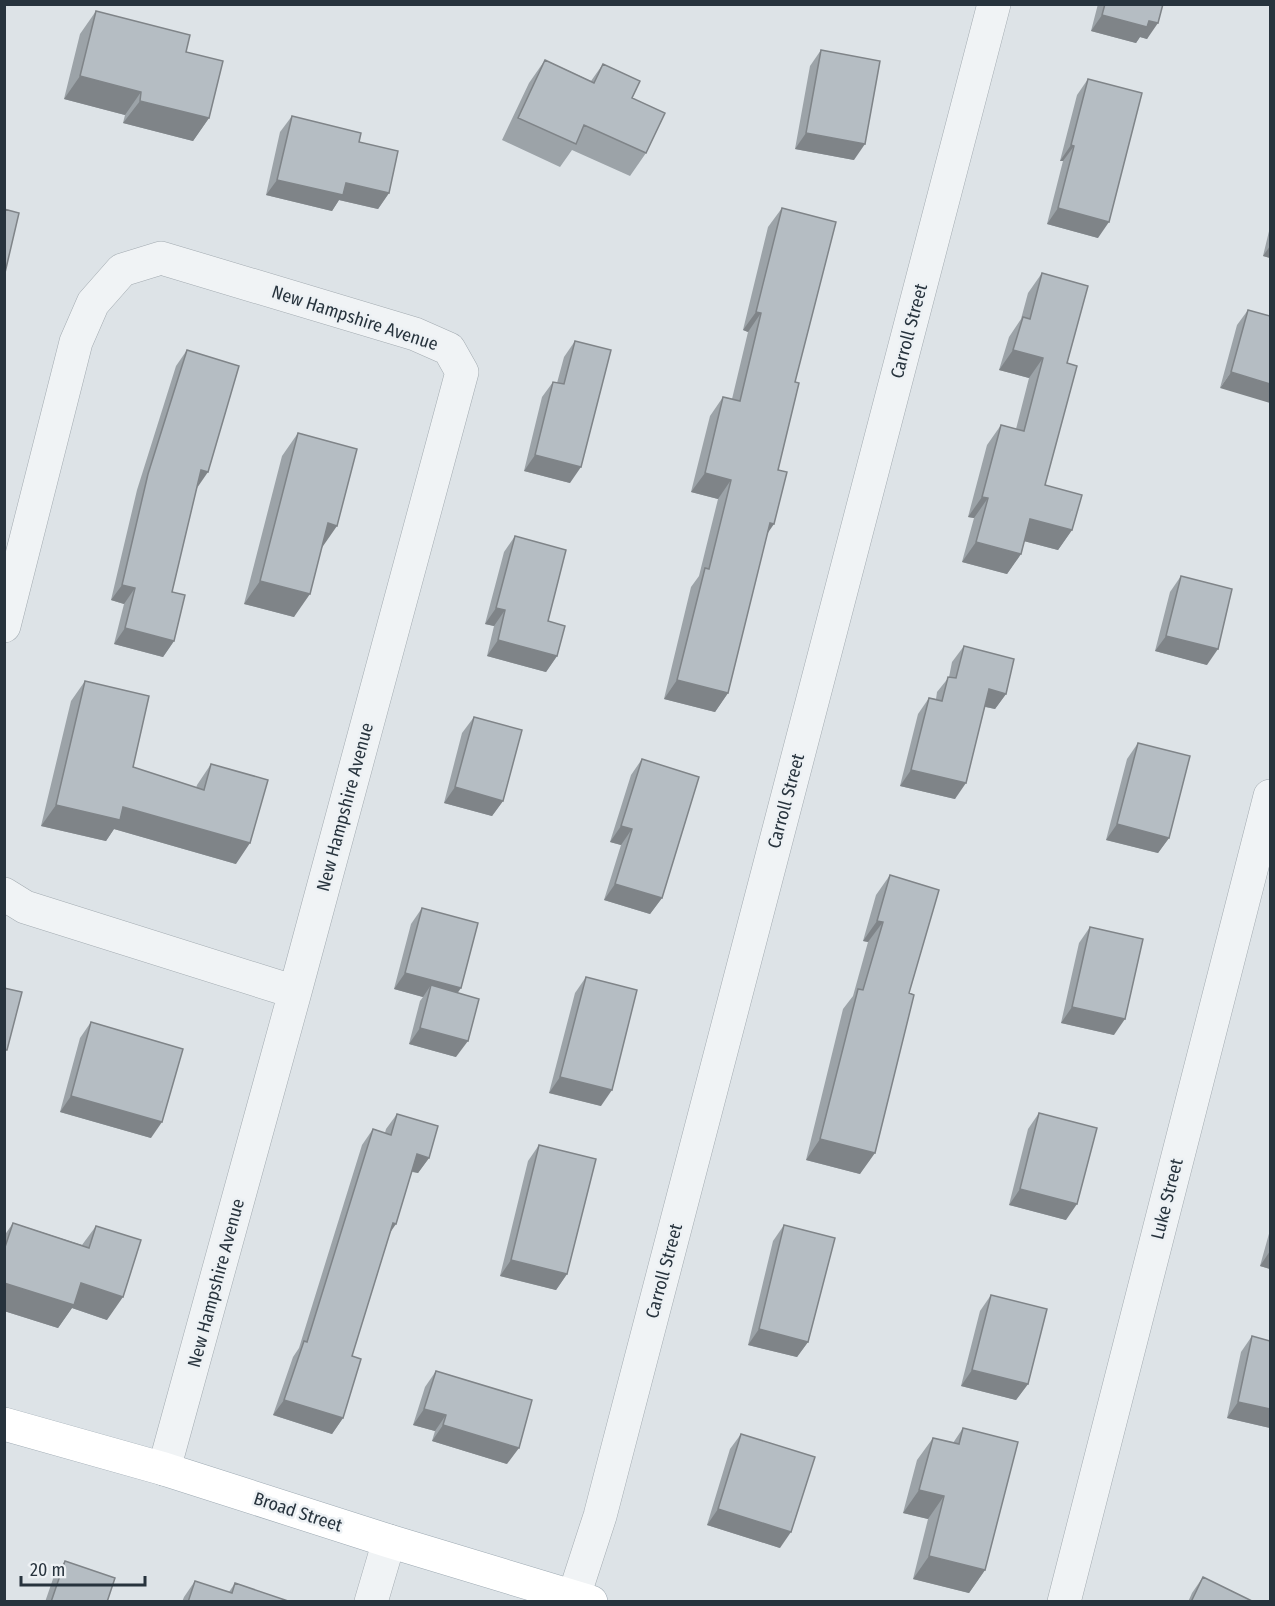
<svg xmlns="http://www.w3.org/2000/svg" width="1275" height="1606" font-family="'Fira Sans Condensed',sans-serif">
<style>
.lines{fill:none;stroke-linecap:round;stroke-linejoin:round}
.minor-casing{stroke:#a3abb1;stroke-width:34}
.major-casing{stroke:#9da9b2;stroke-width:34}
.minor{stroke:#f0f3f5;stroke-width:33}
.major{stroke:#fff;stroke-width:33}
.wall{fill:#9ca3a8}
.shaded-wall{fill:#7f8488}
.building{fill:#b5bdc3;stroke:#7f8488;stroke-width:1.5}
.labels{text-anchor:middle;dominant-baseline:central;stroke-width:5;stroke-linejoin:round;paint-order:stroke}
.street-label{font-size:18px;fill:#27333d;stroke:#edf1f4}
</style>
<rect width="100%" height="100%" fill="#dde3e7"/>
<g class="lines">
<defs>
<path id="minor" d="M4 626 76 342 93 303 122 270 161 258 415 334 449 349 462 372 295 992 164 1469
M4 894 25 907 295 992
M574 1596 600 1516 994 4
M371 1602 389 1541
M1064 1602 1270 796"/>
<path id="major" d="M4 1424 164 1469 389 1541 591 1602"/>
</defs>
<use href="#minor" class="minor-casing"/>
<use href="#major" class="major-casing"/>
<use href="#minor" class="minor"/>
<use href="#major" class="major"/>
</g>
<path class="wall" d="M1098 4H1163L1147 39 1140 37 1136 43 1091 31Z
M96 11 186 52 209 118 193 141 123 123 125 115 64 99 80 34Z
M821 50 854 160 795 149 810 66Z
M545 60 591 81 603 64 632 98 646 153 630 176 572 150 560 167 502 140 529 83Z
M1088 79 1098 238 1047 224 1063 161H1060L1077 95Z
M292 116 359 142 389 193 378 209 339 200 332 211 266 195 280 132Z
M782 208 795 382 778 470 767 534 728 693 715 712 664 699 691 587 699 576 718 499 691 492 710 416 723 397 732 399 748 332 743 330 768 227Z
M1270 227V258L1263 256Z
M1042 273 1067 363 1045 485 1072 530 1058 550 1024 541 1021 554 1007 574 962 562 974 518 968 517 987 445 1001 425 1016 429 1029 378 999 370 1009 337 1021 319 1028 293Z
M1248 310 1270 316 1220 388 1237 325Z
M575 341 570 483 524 471 542 397 553 382 557 383 564 357Z
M187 350 197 487 172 592 174 641 163 657 114 644 124 604 111 600 137 490 176 366Z
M298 433 322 546 294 617 244 604 282 456Z
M515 536 548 621 557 656 546 672 487 656 494 626 485 624 504 552Z
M1181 576 1207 665 1155 651 1170 592Z
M964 646 1006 694 995 709 985 707 955 799 900 786 918 714 929 698 936 699 937 692 949 677 952 662Z
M85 681 133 767 196 788 197 785 211 764 236 864 114 829 106 841 41 826 71 701Z
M474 717 503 801 492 816 444 803 462 733Z
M1138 743 1169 838 1158 853 1106 840 1127 759Z
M642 759 662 898 650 914 604 900 621 845 610 842 631 775Z
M890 875 909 993 860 1174 806 1160 843 1009 853 996 868 942 863 941 876 895Z
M422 908 458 992 456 1057 409 1044 420 1001 423 997 394 989 411 924Z
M1090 927 1114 1035 1061 1023 1079 943Z
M586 977 601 1106 549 1093 575 993Z
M91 1022 151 1138 60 1112 80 1038Z
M1039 1113 1066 1220 1009 1205 1028 1129Z
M397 1114 429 1158 418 1173 412 1172 390 1233 352 1356 343 1418 332 1434 273 1415 293 1357 299 1348 362 1145 373 1129 385 1133 386 1129Z
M539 1145 567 1274 556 1290 500 1276 528 1161Z
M13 1223 82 1245 96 1226 107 1320 72 1308 58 1328 4 1311V1236Z
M784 1225 808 1342 797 1357 748 1345 773 1241Z
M1270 1230V1269L1260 1266Z
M991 1295 1028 1384 1016 1400 961 1386 980 1311Z
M1252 1336 1270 1428 1227 1418 1241 1352Z
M436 1371 507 1464 432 1441 435 1431 413 1425 425 1387Z
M963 1428 985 1570 969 1593 913 1579 928 1519 903 1513 917 1460 933 1438 953 1443Z
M741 1434 780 1548 707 1525 730 1449Z
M65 1561 107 1602H45L54 1576Z
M1203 1577 1254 1602H1188L1192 1593Z
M195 1581 229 1592 235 1583 291 1602H182L184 1597Z"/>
<path class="shaded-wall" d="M1102 15 1149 21 1158 23 1147 39 1140 37 1136 43 1091 31Z
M80 76 141 92 125 115 64 99Z
M140 101 209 118 193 141 123 123Z
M806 133 865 144 854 160 795 149Z
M1071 145 1074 146 1063 161H1060Z
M277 180 346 183 389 193 378 209 339 200 332 211 266 195Z
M1058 208 1109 222 1098 238 1047 224Z
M1270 246V258L1263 256Z
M756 312 761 313 748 332 743 330Z
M1013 350 1043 358 1029 378 999 370Z
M1231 372 1270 384V403L1220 388Z
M535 455 581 467 570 483 524 471Z
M201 470 208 472 197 488Z
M705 473 731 480 718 499 691 492Z
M982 497 988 498 974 518 968 517Z
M1030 519 1072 530 1058 550 1016 539Z
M328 523 337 526 321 549Z
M770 523 774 524 761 543Z
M976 542 1021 554 1007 574 962 562Z
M260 581 310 594 294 617 244 604Z
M122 585 135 588 124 604 111 600Z
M496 608 505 610 494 626 485 624Z
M125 628 174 641 163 657 114 644Z
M1166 636 1218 649 1207 665 1155 651Z
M498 640 557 656 546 672 487 656Z
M677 680 728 693 715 712 664 699Z
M989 689 1006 694 995 709 978 705Z
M911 770 966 783 955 799 900 786Z
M455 787 503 801 492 816 444 803Z
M56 805 123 807 250 843 236 864 114 829 106 841 41 826Z
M1117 824 1169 838 1158 853 1106 840Z
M621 826 632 829 621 845 610 842Z
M615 884 662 898 650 914 604 900Z
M877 921 883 922 868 942 863 941Z
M405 973 461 988 450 1004 431 985 423 997 394 989Z
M1072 1007 1125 1019 1114 1035 1061 1023Z
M420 1028 468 1041 456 1057 409 1044Z
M560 1077 612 1090 601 1106 549 1093Z
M71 1096 162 1122 151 1138 60 1112Z
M820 1139 875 1153 860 1174 806 1160Z
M417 1154 429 1158 418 1173 406 1170Z
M1020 1189 1077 1204 1066 1220 1009 1205Z
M393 1223 396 1224 385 1240Z
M1270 1251V1269L1260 1266Z
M511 1260 567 1274 556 1290 500 1276Z
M4 1283H81L123 1297 107 1320 72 1308 58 1328 4 1311Z
M759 1329 808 1342 797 1357 748 1345Z
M972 1370 1028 1384 1016 1400 961 1386Z
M284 1400 343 1418 332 1434 273 1415Z
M1238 1402 1270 1409V1428L1227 1418Z
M424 1409 446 1415 435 1431 413 1425Z
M443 1425 519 1448 507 1464 432 1441Z
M919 1490 944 1496 928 1519 903 1513Z
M718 1509 791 1532 780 1548 707 1525Z
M929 1556 985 1570 969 1593 913 1579Z"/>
<path class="building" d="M1105 4H1163L1158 23 1149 21 1147 27 1102 15Z
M96 11 190 35 186 52 223 61 209 118 140 101 141 92 80 76Z
M821 50 880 61 865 144 806 133Z
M545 60 594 83 603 64 640 81 632 98 665 113 646 153 584 125 576 144 518 118Z
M1088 79 1142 93 1109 222 1058 208 1074 146 1071 145Z
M292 116 361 133 359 142 398 151 389 193 346 183 343 195 277 180Z
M782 208 836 222 795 382 799 383 778 470 787 472 774 524 770 523 728 693 677 680 705 568 709 569 731 480 705 473 723 397 740 401 761 313 756 312Z
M4 209 19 213 4 277Z
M1042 273 1088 286 1067 363 1077 366 1045 485 1082 495 1072 530 1030 519 1021 554 976 542 988 498 982 497 1001 425 1024 431 1043 358 1013 350 1023 317 1030 319Z
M1248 310 1270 316V384L1231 372Z
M575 341 611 350 581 467 535 455 553 382 564 384Z
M187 350 239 366 208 472 201 470 172 592 185 595 174 641 125 628 135 588 122 585 148 474Z
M298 433 357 449 337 526 328 523 310 594 260 581Z
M515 536 566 550 548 621 565 626 557 656 498 640 505 610 496 608Z
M1181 576 1232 589 1218 649 1166 636Z
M964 646 1014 659 1006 694 989 689 966 783 911 770 929 698 942 701 948 677 956 678Z
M85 681 149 696 133 767 204 790 211 764 268 780 250 843 123 807 120 820 56 805Z
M474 717 522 730 503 801 455 787Z
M1138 743 1190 756 1169 838 1117 824Z
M642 759 699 777 662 898 615 884 632 829 621 826Z
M890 875 939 890 909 993 914 995 875 1153 820 1139 858 989 863 990 883 922 877 921Z
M422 908 478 923 461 988 405 973Z
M1090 927 1143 939 1125 1019 1072 1007Z
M586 977 637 990 612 1090 560 1077Z
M431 985 479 999 468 1041 420 1028Z
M4 988 22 992 7 1050H4Z
M91 1022 183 1049 162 1122 71 1096Z
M1039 1113 1097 1128 1077 1204 1020 1189Z
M397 1114 438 1126 429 1158 417 1154 396 1224 393 1223 352 1356 361 1359 343 1418 284 1400 304 1341 307 1342 373 1129 391 1135Z
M539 1145 596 1159 567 1274 511 1260Z
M13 1223 89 1248 96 1226 141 1240 123 1297 81 1283 74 1305 4 1283V1250Z
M784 1225 835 1238 808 1342 759 1329Z
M991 1295 1047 1309 1028 1384 972 1370Z
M1252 1336 1270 1341V1409L1238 1402Z
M436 1371 532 1400 519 1448 443 1425 446 1415 424 1409Z
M963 1428 1018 1442 985 1570 929 1556 944 1496 919 1490 933 1438 959 1444Z
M741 1434 815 1457 791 1532 718 1509Z
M65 1561 115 1578 107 1602H51Z
M1203 1577 1254 1602H1191Z
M195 1581 232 1593 235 1583 291 1602H188Z"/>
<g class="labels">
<g class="street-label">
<text transform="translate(355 318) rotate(18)">New Hampshire Avenue</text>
<text transform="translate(909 331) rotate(-75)">Carroll Street</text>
<text transform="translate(786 801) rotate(-75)">Carroll Street</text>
<text transform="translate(345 807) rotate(-75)">New Hampshire Avenue</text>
<text transform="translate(1167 1199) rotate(-76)">Luke Street</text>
<text transform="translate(664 1271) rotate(-75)">Carroll Street</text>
<text transform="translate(216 1283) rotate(-75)">New Hampshire Avenue</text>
<text transform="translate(298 1512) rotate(18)">Broad Street</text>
</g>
</g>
<rect width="1275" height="1606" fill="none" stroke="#27333d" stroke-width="12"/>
<path d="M21 1576v9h124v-9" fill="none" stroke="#27333d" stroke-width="3"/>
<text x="30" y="1576" font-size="18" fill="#27333d" stroke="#edf1f4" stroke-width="4.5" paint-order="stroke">20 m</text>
</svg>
